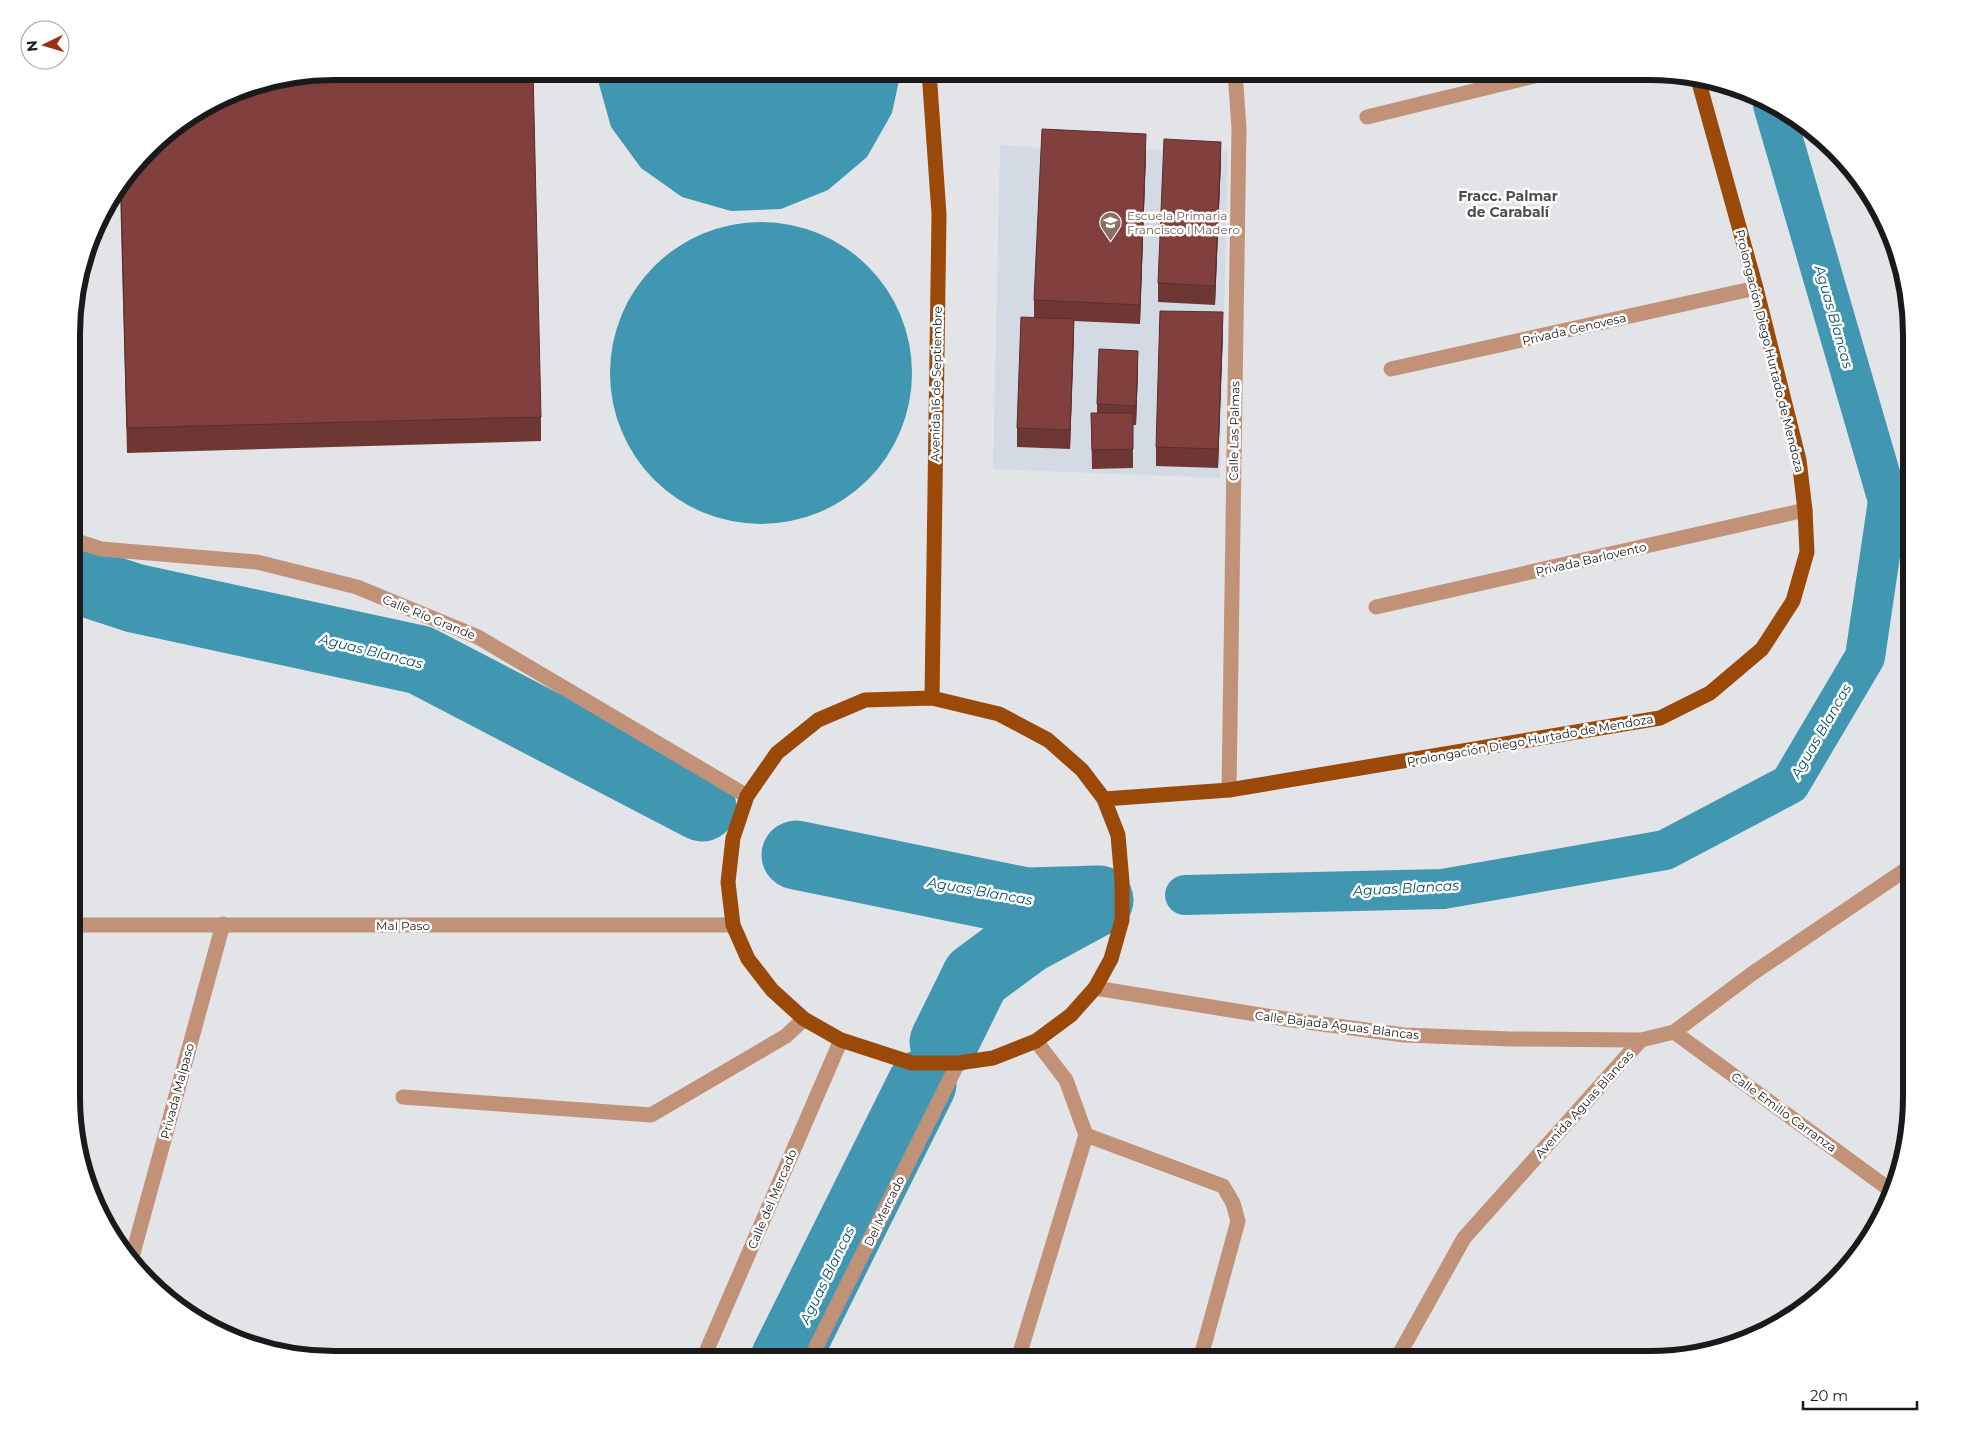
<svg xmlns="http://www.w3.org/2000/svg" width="1983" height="1431" font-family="Montserrat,sans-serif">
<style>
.built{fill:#d4dae4}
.water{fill:#4197b1}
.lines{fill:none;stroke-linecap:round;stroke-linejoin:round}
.canal{stroke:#4197b1;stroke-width:40}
.river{stroke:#4197b1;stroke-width:69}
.minor{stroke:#c19278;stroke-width:15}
.major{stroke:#9b4909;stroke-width:15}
.wall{fill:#6f3734}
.shaded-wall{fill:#5a2d2b}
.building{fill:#81403d;stroke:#5a2d2b}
.labels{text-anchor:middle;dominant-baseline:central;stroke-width:5;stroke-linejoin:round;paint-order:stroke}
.education-label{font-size:12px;fill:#785e54;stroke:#fff;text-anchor:start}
.street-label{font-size:12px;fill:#1a1a1b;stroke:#fff}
.neighbourhood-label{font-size:14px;font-weight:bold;fill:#4c4d50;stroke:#fff}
.water-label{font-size:14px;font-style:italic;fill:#065264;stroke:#fff}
.rim{fill:none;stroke:#1a1a1b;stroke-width:6}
</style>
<rect width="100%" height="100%" fill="#e3e4e8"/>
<path class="built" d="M1000 145 1042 148 1228 151 1220 478 993 469Z"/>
<path class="water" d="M597 71H901L892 113 867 157 828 190 781 209 731 211 682 197 641 168 611 127 597 77Z
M610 373a151 151 0 1 1 302 0a151 151 0 1 1-302 0Z"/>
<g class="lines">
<path class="canal" d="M1185 895 1443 889 1665 850 1790 784 1865 657 1888 501 1773 105"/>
<path class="river" d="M73 578 134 598 420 660 702 807
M796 855 1026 902 1099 900
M944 1042 976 977 1026 940 1096 902
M785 1359 922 1084"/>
<path class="minor" d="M1367 117 1551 72
M1391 369 1756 288
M73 540 101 549 257 562 357 587 478 637 747 796
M1376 607 1805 510
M1229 790 1239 128 1235 72
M73 925H733
M1095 988 1292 1020 1404 1035 1511 1039 1641 1040 1674 1032 1753 973 1911 866
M1674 1032 1893 1192
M403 1097 651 1115 786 1036 804 1019
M1086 1135 1223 1186 1233 1203 1238 1221 1200 1360
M132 1257 223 924
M703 1359 841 1040
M810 1359 958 1063
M1018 1359 1086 1135 1066 1080 1036 1041
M1396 1360 1464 1238 1641 1040"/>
<path class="major" d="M929 71 939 214 932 698
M932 698 999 714 1048 740 1082 770 1104 799 1118 835 1122 882V920L1111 959 1095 988 1071 1015 1036 1041 993 1058 958 1063H912L841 1040 804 1019 772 990 748 959 733 925 728 882 733 838 747 796 777 753 818 720 865 700Z
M1104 799 1229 790 1660 718 1710 693 1762 649 1793 601 1807 552 1805 510 1799 460 1756 288 1698 79"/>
</g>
<path class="wall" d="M161 137 541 417V441L127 453 120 190Z
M1146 152 1140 324 1074 321 1070 449 1017 447V428L1034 317V300Z
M1221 160 1215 305 1158 302V283Z
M1223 331 1218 468 1156 466V447Z
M1138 370 1136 425H1133V468L1092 469 1091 413H1097V404Z"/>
<path class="shaded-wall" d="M1146 134V152L1140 324V305Z
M1221 142V160L1215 305V286Z
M1223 312V331L1218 468V449Z
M1074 319V338L1070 449V430Z
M1138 351V370L1136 425V406Z"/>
<path class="building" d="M334 71H533L541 417 127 428 121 189 161 137 234 91Z
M1042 129 1146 134 1140 305 1034 300Z
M1164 139 1221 142 1215 286 1158 283Z
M1160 311 1223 312 1218 449 1156 447Z
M1021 317 1074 319 1070 430 1017 428Z
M1099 349 1138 351 1136 406 1097 404Z
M1091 413H1133V449L1092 450Z"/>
<defs>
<symbol id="school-pin" viewBox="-11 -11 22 30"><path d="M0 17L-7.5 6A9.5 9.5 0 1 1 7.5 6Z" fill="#8d6e63" stroke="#fff"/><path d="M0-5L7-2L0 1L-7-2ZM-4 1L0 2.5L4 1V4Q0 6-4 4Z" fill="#fff"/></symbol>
</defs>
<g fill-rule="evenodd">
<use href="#school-pin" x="1098" y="210" width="25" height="34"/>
</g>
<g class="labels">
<g class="education-label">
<text x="1127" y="215">Escuela Primaria<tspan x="1127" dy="14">Francisco I Madero</tspan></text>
</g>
<g class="street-label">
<text transform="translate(1574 329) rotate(-13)">Privada Genovesa</text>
<text transform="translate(1770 351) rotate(76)">Prolongación Diego Hurtado de Mendoza</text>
<text transform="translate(936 384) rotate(-89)">Avenida 16 de Septiembre</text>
<text transform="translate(1234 431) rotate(-89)">Calle Las Palmas</text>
<text transform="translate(1591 559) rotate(-13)">Privada Barlovento</text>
<text transform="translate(429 617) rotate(22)">Calle Río Grande</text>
<text transform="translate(1530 740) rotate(-10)">Prolongación Diego Hurtado de Mendoza</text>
<text x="403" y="925">Mal Paso</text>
<text transform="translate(1337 1025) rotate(7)">Calle Bajada Aguas Blancas</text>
<text transform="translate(177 1091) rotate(-75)">Privada Malpaso</text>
<text transform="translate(1584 1104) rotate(-48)">Avenida Aguas Blancas</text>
<text transform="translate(1784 1112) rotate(36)">Calle Emilio Carranza</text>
<text transform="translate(772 1199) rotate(-67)">Calle del Mercado</text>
<text transform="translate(884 1211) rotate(-64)">Del Mercado</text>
</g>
<g class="neighbourhood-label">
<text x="1508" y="196">Fracc. Palmar<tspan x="1508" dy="16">de Carabalí</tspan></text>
</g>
<g class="water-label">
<text transform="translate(1834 317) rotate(74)">Aguas Blancas</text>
<text transform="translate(371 651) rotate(14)">Aguas Blancas</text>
<text transform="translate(1821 731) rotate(-60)">Aguas Blancas</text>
<text transform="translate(1406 888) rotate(-3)">Aguas Blancas</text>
<text transform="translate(980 891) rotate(10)">Aguas Blancas</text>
<text transform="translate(827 1275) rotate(-64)">Aguas Blancas</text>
</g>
</g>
<path d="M0 0H1983V1431H0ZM334 80H1649A254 254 0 0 1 1903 334V1097A254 254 0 0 1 1649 1351H334A254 254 0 0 1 80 1097V334A254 254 0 0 1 334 80Z" fill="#fff" fill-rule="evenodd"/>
<path class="rim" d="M334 80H1649A254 254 0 0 1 1903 334V1097A254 254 0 0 1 1649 1351H334A254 254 0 0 1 80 1097V334A254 254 0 0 1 334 80Z"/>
<g transform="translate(45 45) rotate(265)"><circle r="24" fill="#ffffff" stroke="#a3a3a4"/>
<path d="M0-4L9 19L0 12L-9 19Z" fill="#983013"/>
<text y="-8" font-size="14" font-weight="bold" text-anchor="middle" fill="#1a1a1b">N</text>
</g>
<path d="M1803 1401v8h114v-8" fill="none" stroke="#1a1a1b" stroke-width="2.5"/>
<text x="1810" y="1401" font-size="15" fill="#1a1a1b" stroke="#ffffff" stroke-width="4" paint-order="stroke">20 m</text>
</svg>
